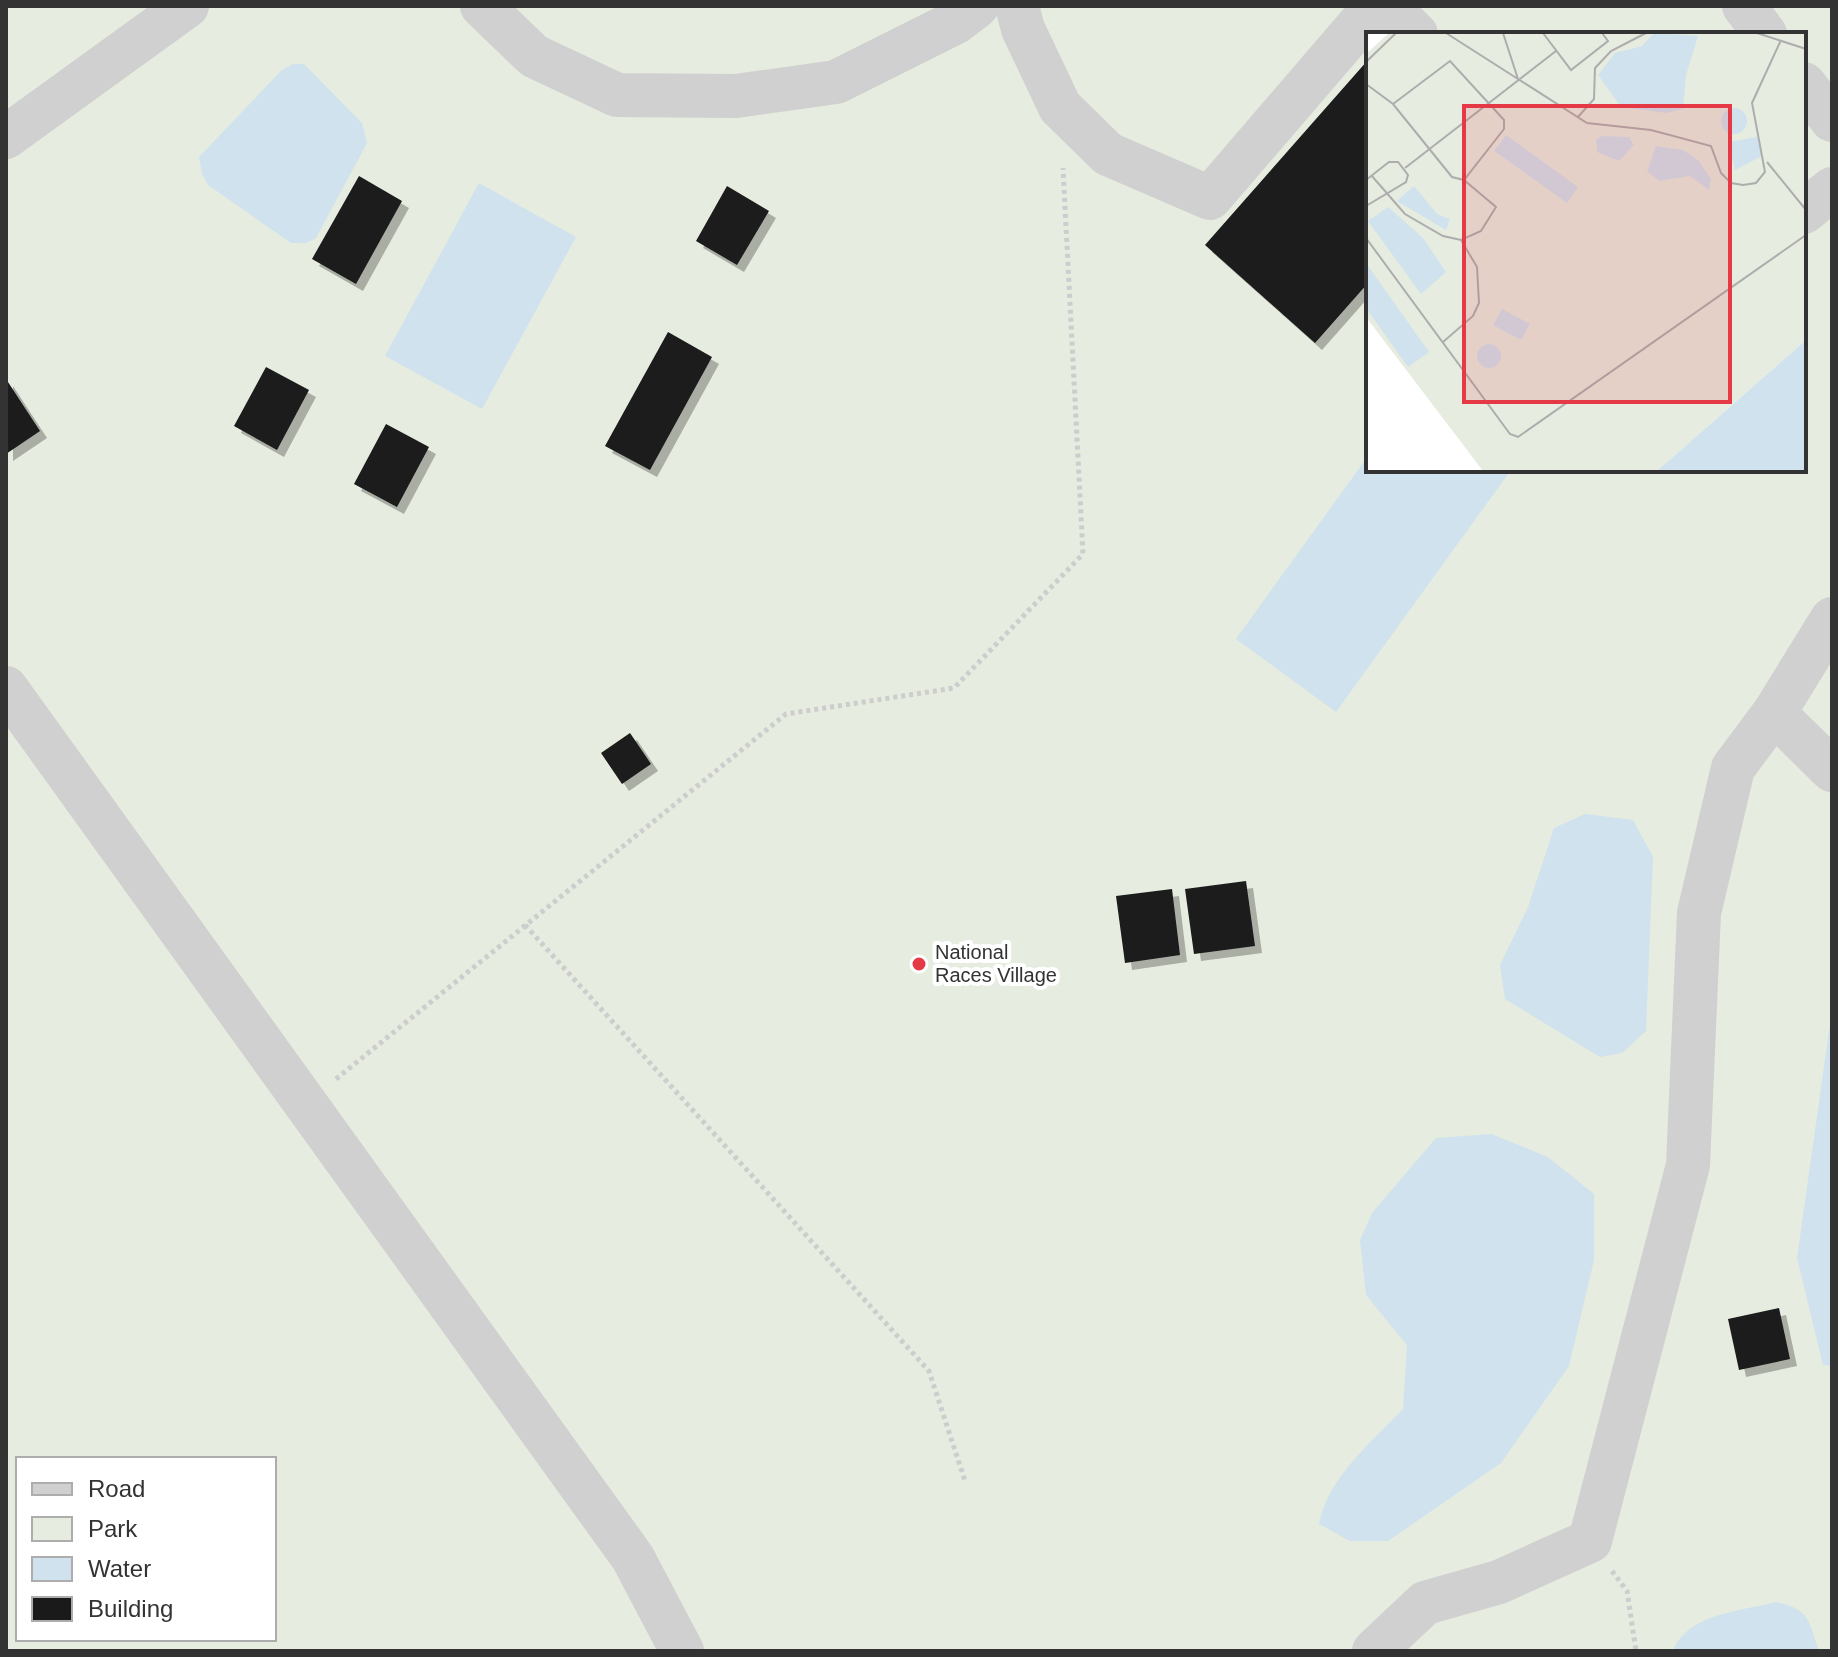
<svg xmlns="http://www.w3.org/2000/svg" width="1838" height="1657" font-family="Helvetica,sans-serif">
<style>
.green{fill:#e6ecdf;fill-rule:evenodd}
.water{fill:#cfe2ee}
.building{fill:#1a1a1a;filter:url(#shadow)}
.lines{fill:none;stroke-linecap:round;stroke-linejoin:round}
.path{stroke:#cdcdcd;stroke-width:5;stroke-dasharray:4 4;stroke-linecap:butt}
.minor{stroke:#d0d0d0;stroke-width:44}
.poi-dot{fill:#e63946;stroke:#fff;stroke-width:3}
.labels{text-anchor:middle;dominant-baseline:central;stroke-width:8;stroke-linejoin:round;paint-order:stroke}
.poi-label{font-size:20px;fill:#333;stroke:#fff;text-anchor:start}
.inset-road{fill:none;stroke:#adadad;stroke-width:2}
.view{fill:#e63946;fill-opacity:0.15;stroke:#e63946;stroke-width:4}
.inset-edge{fill:none;stroke:#333;stroke-width:4}
</style>
<defs>
<filter id="shadow"><feDropShadow dx="7" dy="7" stdDeviation="0" flood-color="#0004"/></filter>
</defs>
<rect width="100%" height="100%" fill="#fff"/>
<path class="green" d="M6 6H1832V1651H6ZM1368 34H1804V470H1368ZM18 1459H274V1639H18Z"/>
<path class="water" d="M293 64H304L362 123 367 143 316 238 306 243H291L208 185 202 174 199 157 282 70Z
M479 183 576 237 482 409 385 356Z
M1368 456V470H1511L1336 712 1236 639Z
M1585 814 1633 820 1653 857 1646 1031 1622 1053 1600 1057 1505 999 1500 965 1528 907 1554 828Z
M1832 1010V1366L1823 1365 1797 1258Z
M1491 1134 1548 1157 1594 1194V1260L1569 1366 1501 1463 1388 1541H1350L1319 1524C1328 1477 1371 1443 1403 1409L1407 1345 1366 1295 1360 1240 1372 1213 1436 1138Z
M1776 1602C1811 1610 1808 1620 1819 1651H1673C1687 1614 1741 1611 1776 1602Z"/>
<path class="building" d="M1368 60V283L1315 343 1205 245Z
M359 176 402 201 356 284 312 259Z
M727 186 769 211 737 265 696 241Z
M668 332 712 357 650 470 605 446Z
M266 367 309 390 277 450 234 426Z
M6 379 40 431 6 454Z
M386 424 429 447 397 507 354 484Z
M630 733 651 764 622 784 601 753Z
M1246 881 1255 946 1194 954 1185 889Z
M1172 889 1180 955 1125 963 1116 896Z
M1779 1308 1790 1359 1739 1370 1728 1319Z"/>
<g class="lines">
<path class="path" d="M525 925 929 1371 965 1481
M336 1079 786 714 954 688 1083 554 1063 168
M1612 1571 1627 1591 1636 1651"/>
<path class="minor" d="M482 6 534 56 617 95 736 96 836 82 956 22 977 6
M1017 6 1023 29 1060 107 1108 154 1210 198 1375 6
M1387 6 1416 34
M1744 6 1765 34
M1804 84 1832 120
M6 137 187 6
M1804 212 1832 189
M6 688 633 1558 682 1651
M1774 713 1832 770
M1374 1651 1425 1603 1499 1582 1590 1541 1688 1165 1699 913 1733 768 1774 713 1832 619"/>
</g>
<circle class="poi-dot" cx="919" cy="964" r="8"/>
<g class="labels">
<g class="poi-label">
<text x="935" y="952">National<tspan x="935" dy="23">Races Village</tspan></text>
</g>
</g>
<g transform="translate(1366 32)">
<rect width="440" height="440" fill="#fff"/>
<path d="M23 1H440V308L291 439H117L0 285V22Z" fill="#e6ecdf"/>
<path d="M288 1 332 4 320 43 317 77 300 81 255 75 232 43 249 21 276 14ZM355 89a13 13 0 1 1 26 0a13 13 0 1 1-26 0ZM140 103 212 155 201 171 128 119ZM236 104 263 105 268 113 253 129 231 120 230 107ZM391 105 396 124 369 138 362 110ZM290 114 317 118 333 129 345 147 343 158 324 144 293 149 281 139ZM48 154 71 182 84 187 80 198 31 169ZM22 175 57 206 80 240 55 262 2 189ZM0 231 63 320 42 335 0 276ZM136 277 164 292 155 308 127 293ZM440 308V439H291ZM111 324a12 12 0 1 1 24 0a12 12 0 1 1-24 0Z" fill="#cfe2ee"/>
<path class="inset-road" d="M80 1 221 91 285 98 345 114 355 141 365 151 377 153 390 151 399 140 386 71 415 8M137 1 152 47M177 1 205 38 242 9 236 1M391 1 440 17M0 30 30 1M0 52 27 72 86 145 98 148 138 97V88L84 29 27 72M212 85 228 67 229 36 245 19 280 1M401 130 440 178M39 136 190 19M5 143 39 182 77 204 95 208 115 199 130 175 98 148M0 148 23 130H32L42 143 40 150 0 174M0 206 144 402 152 405 440 203M77 310 107 284 113 271 111 235 95 208"/>
<path class="view" d="M98 74H364V370H98Z"/>
<rect width="440" height="440" class="inset-edge"/>
</g>
<rect width="1838" height="1657" fill="none" stroke="#333333" stroke-width="16"/>
<rect x="16" y="1457" width="260" height="184" fill="#ffffff" stroke="#adadad" stroke-width="2"/>
<rect x="32" y="1483" width="40" height="12" fill="#d0d0d0" stroke="#adadad" stroke-width="2"/>
<text x="88" y="1497" font-size="24" fill="#333333">Road</text>
<rect x="32" y="1517" width="40" height="24" fill="#e6ecdf" stroke="#adadad" stroke-width="2"/>
<text x="88" y="1537" font-size="24" fill="#333333">Park</text>
<rect x="32" y="1557" width="40" height="24" fill="#cfe2ee" stroke="#adadad" stroke-width="2"/>
<text x="88" y="1577" font-size="24" fill="#333333">Water</text>
<rect x="32" y="1597" width="40" height="24" fill="#1a1a1a" stroke="#adadad" stroke-width="2"/>
<text x="88" y="1617" font-size="24" fill="#333333">Building</text>
</svg>
